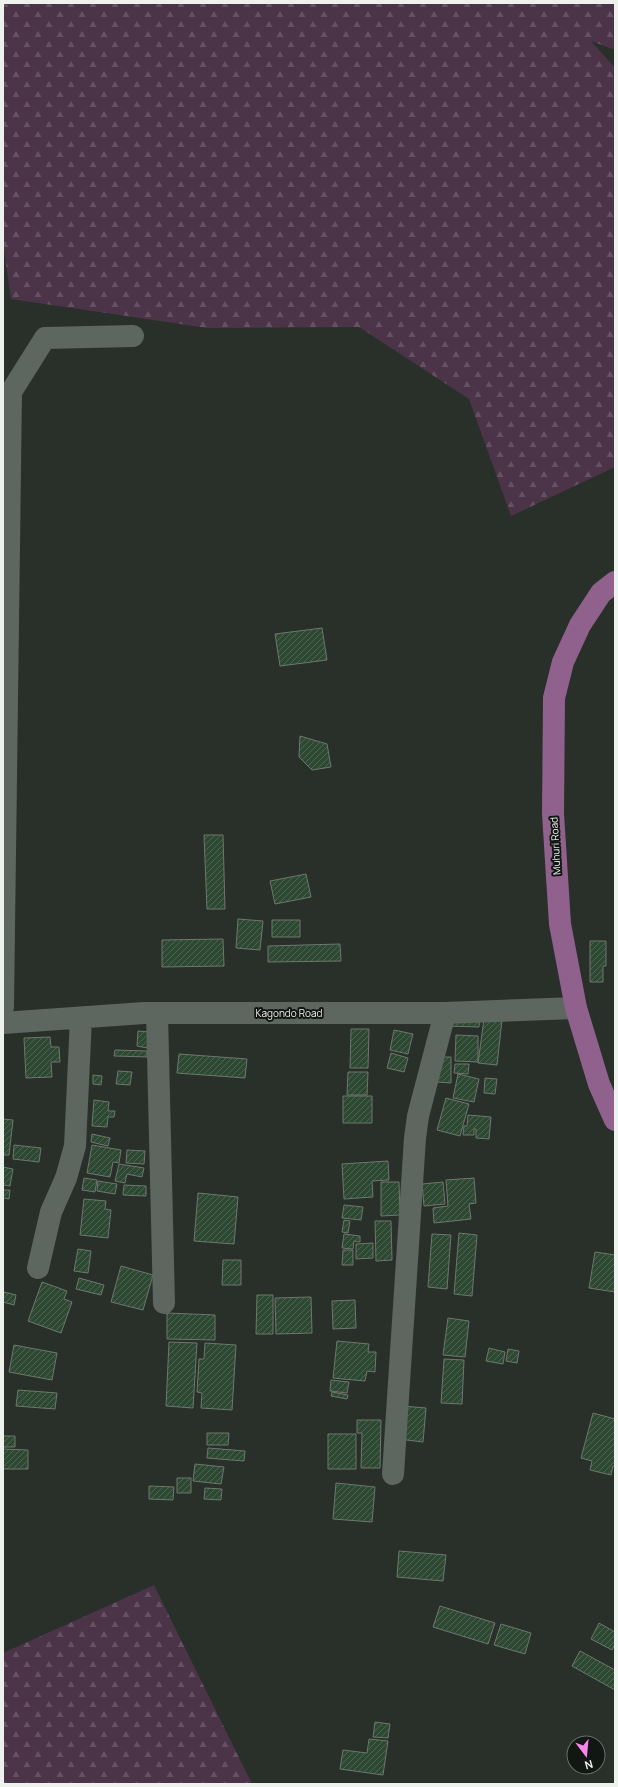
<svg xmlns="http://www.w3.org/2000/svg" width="618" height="1787" font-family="Manrope,sans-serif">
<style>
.forest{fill:url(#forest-firs)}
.building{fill:url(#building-hatch);stroke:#6e776f}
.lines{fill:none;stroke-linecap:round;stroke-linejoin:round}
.minor{stroke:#5d665f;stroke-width:22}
.major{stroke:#91618d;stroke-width:22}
.labels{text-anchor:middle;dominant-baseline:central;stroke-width:4;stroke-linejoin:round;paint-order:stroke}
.street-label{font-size:10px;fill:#edf2ed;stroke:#131714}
</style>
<defs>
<pattern id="forest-firs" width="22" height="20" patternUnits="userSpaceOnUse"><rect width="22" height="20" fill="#4b3348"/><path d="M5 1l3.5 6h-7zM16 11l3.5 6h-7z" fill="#655163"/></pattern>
<pattern id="building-hatch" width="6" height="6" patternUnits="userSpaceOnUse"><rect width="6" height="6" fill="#2e4933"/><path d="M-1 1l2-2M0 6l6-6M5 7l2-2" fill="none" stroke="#4d6451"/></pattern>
</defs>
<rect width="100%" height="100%" fill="#283029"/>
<path class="forest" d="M3 3H615V50L591 41 615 68V467L511 516 469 399 359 327 207 328 11 299 3 244Z
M154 1585 252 1784H3V1653Z"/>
<path class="building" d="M322 628 327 660 280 666 275 634Z
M300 736 327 744 331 767 312 770 299 757Z
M204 835H223L225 909H207Z
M306 874 311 897 275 904 270 881Z
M238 919 263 921 260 950 236 948Z
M272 920H300V937H272Z
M223 939 224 966 162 967V940Z
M590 941H606V966H603V982H590Z
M340 944 341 961 268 962V946Z
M447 1014 480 1015 479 1027 447 1026Z
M484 1019 502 1020 497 1065 478 1063Z
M351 1029H369L368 1068H350Z
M394 1030 413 1034 408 1054 390 1050Z
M138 1031 149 1032 147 1048 137 1046Z
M456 1035 478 1036V1062L455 1061Z
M50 1037 51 1047H59L60 1062H51L52 1077 26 1078 24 1038Z
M115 1050 147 1051V1057L114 1056Z
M391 1053 408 1058 404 1072 387 1068Z
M179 1054 247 1059 245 1078 177 1073Z
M438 1057H451V1083L437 1082Z
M455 1064H469L468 1074 454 1073Z
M118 1071 132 1072 130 1085 116 1084Z
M348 1072H368L367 1095H347Z
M458 1074 479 1079 474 1102 453 1098Z
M93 1075 102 1076 101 1085 93 1084Z
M485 1078 497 1079 495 1094 484 1093Z
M343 1096H372V1123H343Z
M446 1098 469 1104 460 1136 437 1130Z
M94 1100 109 1102 108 1111H115L114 1117H108L107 1127 92 1126Z
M468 1115 491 1117 489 1139 476 1138V1129H474V1135H463L464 1126H467Z
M3 1119 13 1120 9 1155H3Z
M92 1134 110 1138 108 1146 91 1142Z
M14 1145 41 1148 39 1162 13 1159Z
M92 1145 121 1150 119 1163 113 1162 110 1177 87 1173Z
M127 1150 145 1151 144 1164 126 1163Z
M388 1161 389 1180 372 1181 373 1197 344 1199 342 1164Z
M119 1164 144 1168 142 1177 127 1174 125 1183 115 1181Z
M3 1167 13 1169 10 1186 3 1185Z
M84 1178 97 1180 95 1192 82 1190Z
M474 1178 476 1203 469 1204 471 1219 434 1223 433 1208 448 1206 446 1180Z
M98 1181 117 1184 115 1194 97 1191Z
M381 1182H399L400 1215 381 1216Z
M443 1182 445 1204 424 1206 422 1184Z
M124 1185 146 1186V1196L123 1195Z
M3 1190H10L9 1199 3 1198Z
M198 1193 238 1197 234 1244 194 1241Z
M84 1199 106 1201 105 1209 111 1210 108 1238 80 1235Z
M344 1205 363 1207 361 1220 342 1218Z
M344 1220 350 1221 348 1233 342 1232Z
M375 1221H391L392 1260 376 1261Z
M459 1233 477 1235 472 1296 454 1294Z
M344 1234 360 1236V1242L354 1241 353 1249 342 1248Z
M432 1234 451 1235 447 1289 428 1287Z
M373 1243V1258L356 1259V1244Z
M78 1249 91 1251 88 1273 74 1271Z
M343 1250H353V1265H342Z
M595 1252 615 1255V1292L589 1288Z
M223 1260H241V1285H222Z
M121 1266 153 1275 143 1310 111 1302Z
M79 1278 104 1285 101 1295 76 1289Z
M42 1282 67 1291 64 1299 72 1302 61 1333 28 1321Z
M4 1292 16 1295 14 1305 3 1302Z
M257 1295H273V1334H256Z
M311 1297 312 1333 276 1334 275 1298Z
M355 1300 356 1328 333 1329 332 1301Z
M167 1313 215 1315V1340L167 1339Z
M448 1318 469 1321 465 1357 443 1355Z
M337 1341 369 1344 368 1352H376L375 1372 367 1371 365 1381 333 1378Z
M169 1342 197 1343 193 1408 166 1406Z
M205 1343 236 1345 232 1410 201 1408 202 1393 197 1392 199 1359H204Z
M14 1345 57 1353 52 1380 9 1372Z
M489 1348 505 1352 503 1364 486 1361Z
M508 1349 519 1351 517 1363 506 1361Z
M444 1359 464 1360 462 1404 441 1403Z
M331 1380 349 1382 347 1393 330 1391Z
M18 1390 57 1393 55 1409 16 1406Z
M332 1392 348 1395 347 1399 331 1396Z
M402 1406 426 1408 423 1442 399 1439Z
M593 1413 615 1419V1467L613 1466 611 1475 590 1470 592 1461 581 1458Z
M357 1420H381L380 1468H361L362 1433H357Z
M207 1433H229L228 1445H207Z
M328 1434H356V1469H328Z
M3 1436H15V1447H3Z
M208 1448 245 1451 244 1461 207 1458Z
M3 1449 28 1450V1469H3Z
M195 1464 224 1467 221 1484 193 1481Z
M177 1478H191V1493H177Z
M336 1483 375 1487 372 1522 333 1519Z
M149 1486 174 1487 173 1500 149 1499Z
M205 1488 222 1489 221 1500 204 1499Z
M399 1551 446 1555 443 1581 397 1577Z
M440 1606 495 1623 488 1644 433 1627Z
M599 1623 615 1632V1644L612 1650 591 1639Z
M501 1624 531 1633 525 1654 494 1645Z
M580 1651 615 1670V1690L572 1666Z
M375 1722 390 1724 388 1738 373 1737Z
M369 1739 388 1741 383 1775 340 1769 343 1750 367 1753Z"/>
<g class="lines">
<path class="minor" d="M3 1007 11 392 45 338 133 336
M157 1013 164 1303
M3 1023 144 1013H445L576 1008
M38 1268 51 1212 66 1178 75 1146 81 1018
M393 1474 415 1138 418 1116 445 1013"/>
<path class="major" d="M615 582 601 593 580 625 563 662 554 698 553 814 560 924 576 1008 599 1084 615 1120"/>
</g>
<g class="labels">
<g class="street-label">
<text transform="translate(555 846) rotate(-93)">Muhuri Road</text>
<text x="289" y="1013">Kagondo Road</text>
</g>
</g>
<rect width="618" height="1787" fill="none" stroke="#edf2ed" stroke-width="8"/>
<g transform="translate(586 1755) rotate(164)"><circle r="19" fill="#131714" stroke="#6a6f6b"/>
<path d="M0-3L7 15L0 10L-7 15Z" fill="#f688ec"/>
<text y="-6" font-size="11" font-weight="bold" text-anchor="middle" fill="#edf2ed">N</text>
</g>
</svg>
